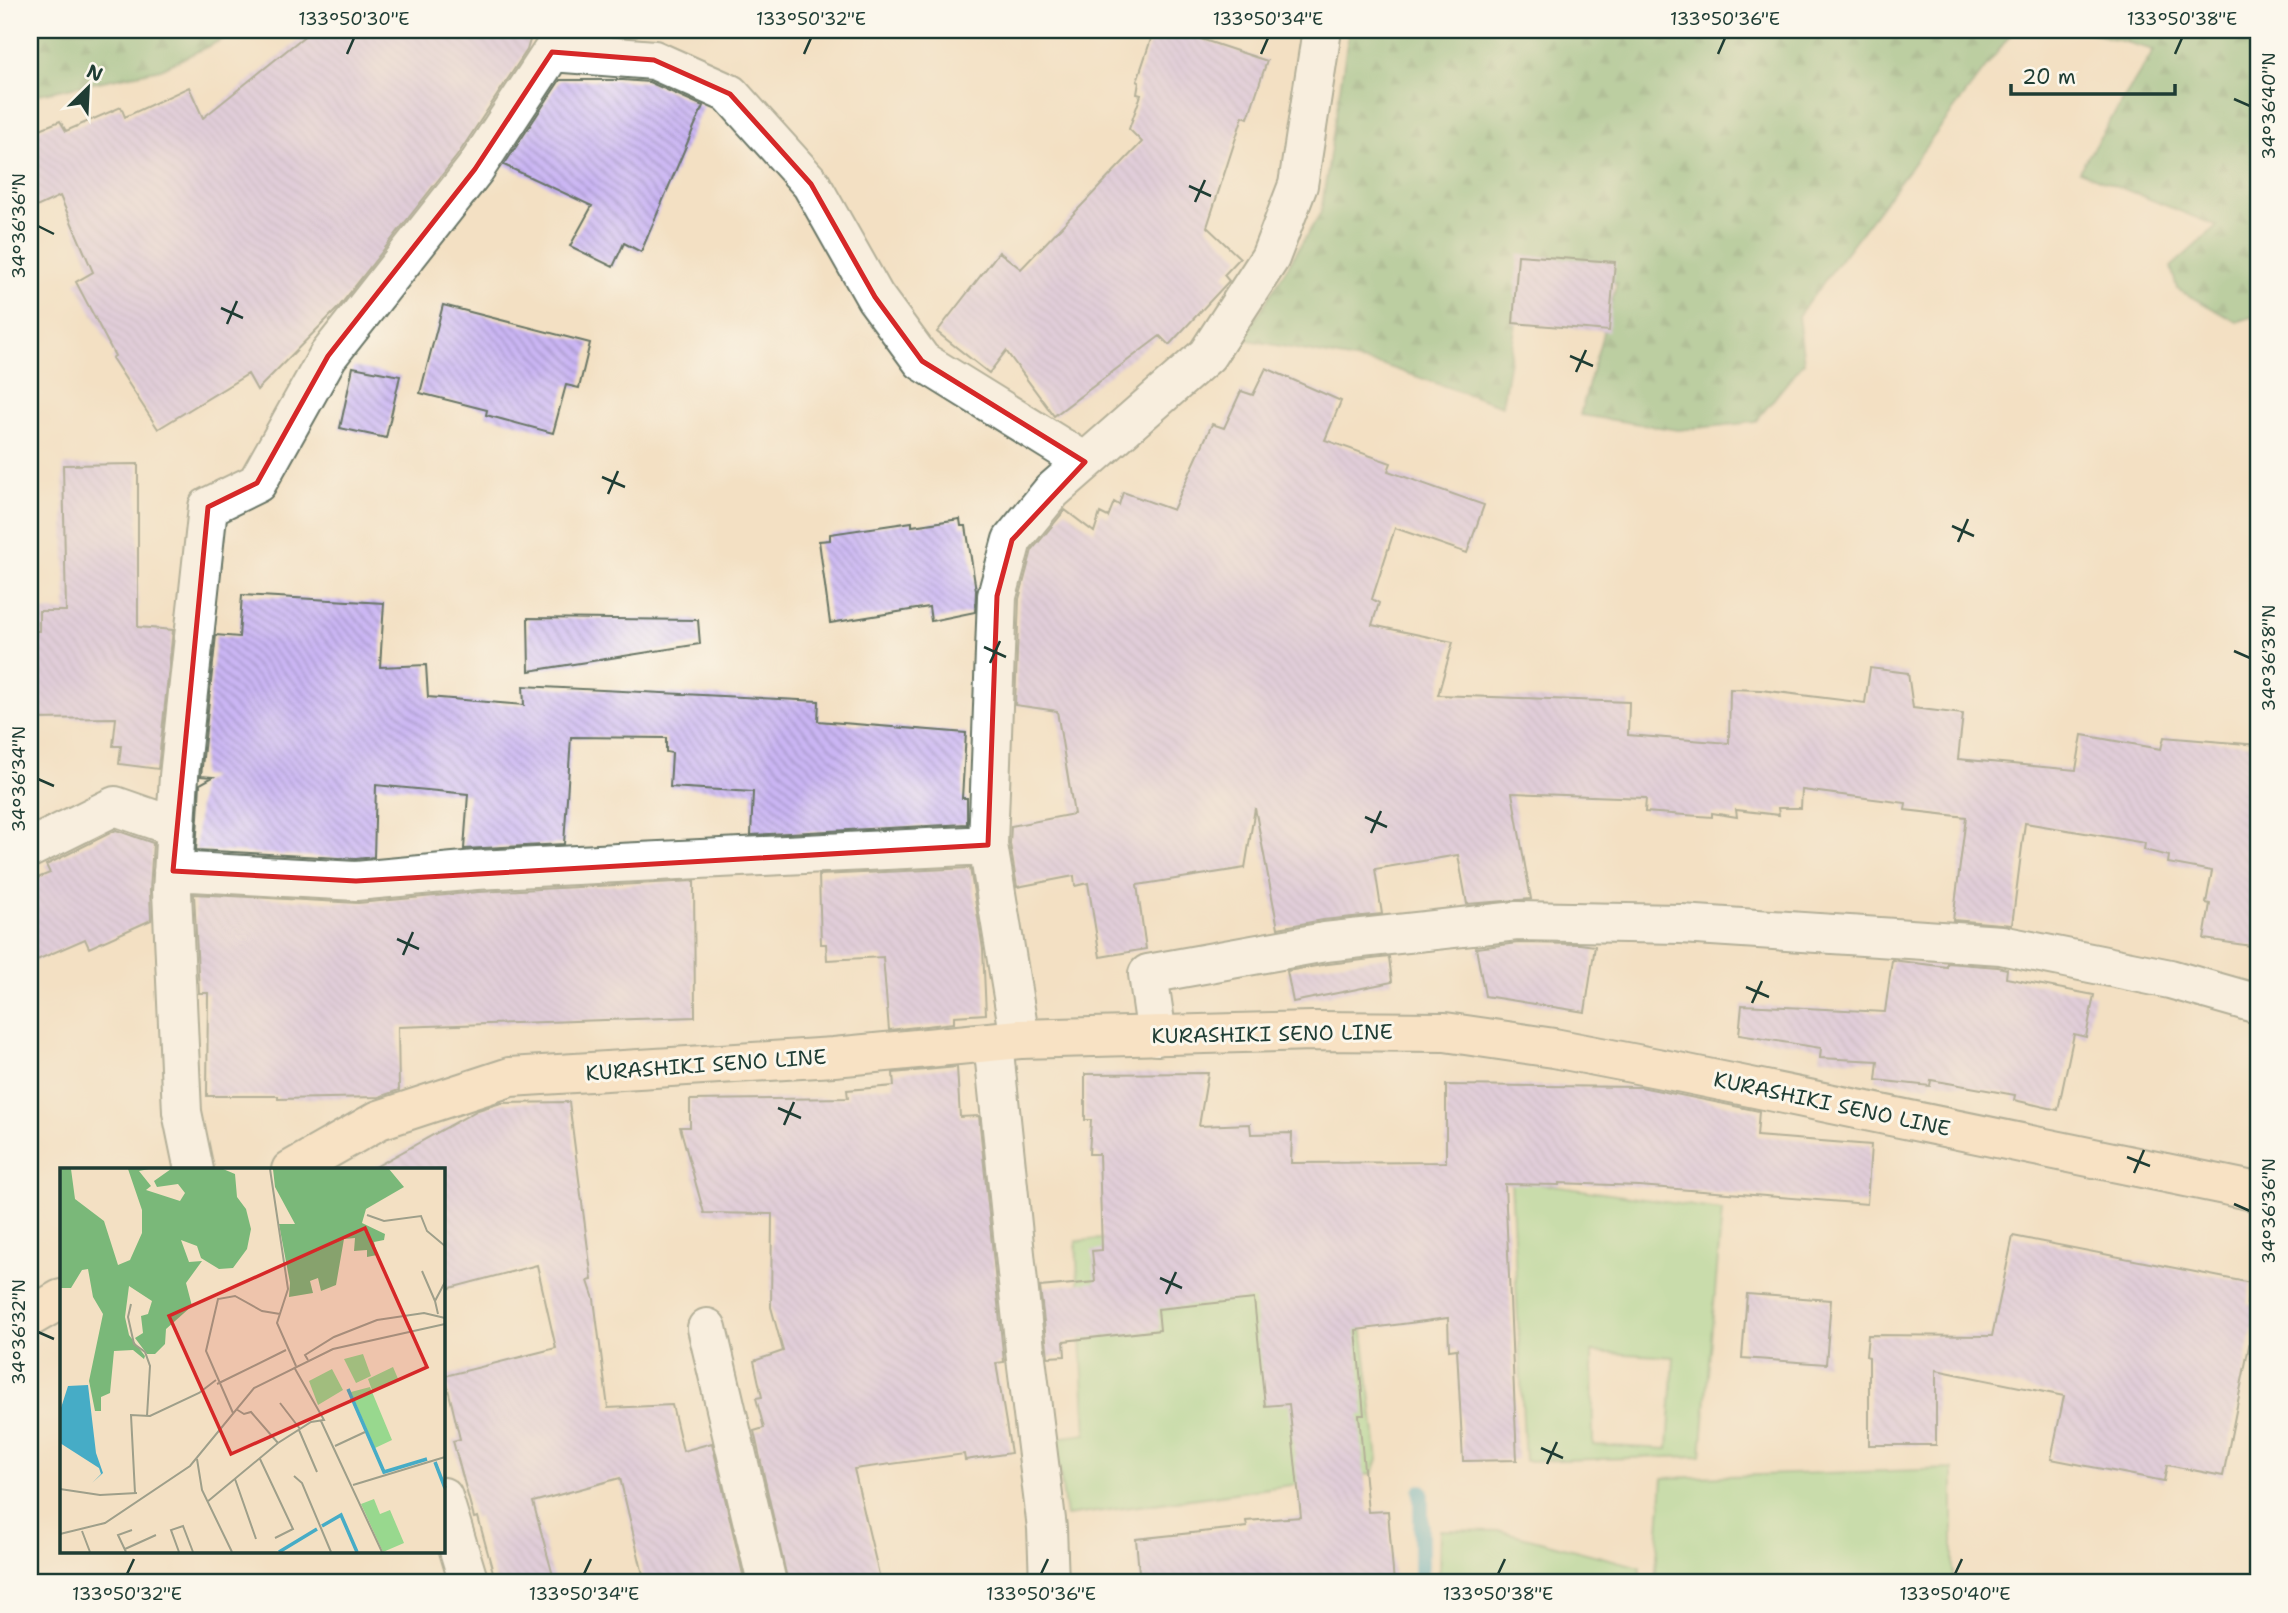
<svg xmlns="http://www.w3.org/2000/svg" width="2288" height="1613" font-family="'Shantell Sans',sans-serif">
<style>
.green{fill:#98d88e;stroke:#5c8a61;stroke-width:2;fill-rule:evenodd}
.forest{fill:url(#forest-firs);stroke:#4c7a56;stroke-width:2}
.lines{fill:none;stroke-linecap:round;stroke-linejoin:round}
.stream{stroke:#46acc6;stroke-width:16}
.building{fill:url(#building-back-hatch)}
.minor-casing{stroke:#697666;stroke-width:42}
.secondary-casing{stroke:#697666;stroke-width:42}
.minor{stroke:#fff;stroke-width:38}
.secondary{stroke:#fee4c5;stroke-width:38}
.marked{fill:none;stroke:#d62828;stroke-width:5;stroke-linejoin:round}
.ticks{fill:none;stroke:#1f3d34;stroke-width:2.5}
.labels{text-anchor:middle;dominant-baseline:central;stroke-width:6;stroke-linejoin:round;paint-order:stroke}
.street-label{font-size:21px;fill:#1f3d34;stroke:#fbf7ec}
.inset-river{fill:none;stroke:#46acc6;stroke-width:3.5}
.inset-road{fill:none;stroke:#9e9f8a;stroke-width:2}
.view{fill:#d62828;fill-opacity:0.15;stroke:#d62828;stroke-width:3.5}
.inset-edge{fill:none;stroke:#1f3d34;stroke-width:3.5}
.neatline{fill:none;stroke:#1f3d34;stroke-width:2.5}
.ticks-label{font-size:18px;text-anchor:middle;fill:#1f3d34}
</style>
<defs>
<pattern id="forest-firs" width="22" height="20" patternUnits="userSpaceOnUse" patternTransform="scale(1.75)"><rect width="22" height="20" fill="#7ab879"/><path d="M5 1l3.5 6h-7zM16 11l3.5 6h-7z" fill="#639764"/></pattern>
<pattern id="building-back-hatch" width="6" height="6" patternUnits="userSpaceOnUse" patternTransform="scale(1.75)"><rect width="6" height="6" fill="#cbb6f4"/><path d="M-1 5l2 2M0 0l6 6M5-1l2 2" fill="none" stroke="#a495c6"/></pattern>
</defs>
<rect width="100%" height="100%" fill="#fbf7ec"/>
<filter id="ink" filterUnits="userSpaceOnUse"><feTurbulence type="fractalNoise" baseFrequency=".0143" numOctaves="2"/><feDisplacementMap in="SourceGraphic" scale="14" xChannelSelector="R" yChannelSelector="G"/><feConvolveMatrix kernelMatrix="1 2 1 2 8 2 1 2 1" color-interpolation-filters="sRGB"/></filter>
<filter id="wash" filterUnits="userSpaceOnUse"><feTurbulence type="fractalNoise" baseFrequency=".00686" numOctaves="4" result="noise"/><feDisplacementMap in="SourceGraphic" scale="28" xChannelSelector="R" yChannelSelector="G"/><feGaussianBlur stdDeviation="1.57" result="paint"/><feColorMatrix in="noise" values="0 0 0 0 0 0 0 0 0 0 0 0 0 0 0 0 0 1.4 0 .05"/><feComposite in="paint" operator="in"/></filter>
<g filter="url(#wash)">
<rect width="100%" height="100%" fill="#f3e0c3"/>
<path class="green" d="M1511 1180 1722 1210 1701 1456 1525 1461ZM1592 1352 1674 1357 1668 1449 1593 1445Z
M1350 1221 1378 1460 1372 1474 1066 1516 1055 1438 1086 1434 1076 1241Z
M1953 1469V1583H1655L1663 1478Z
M1440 1530 1502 1531 1640 1567 1639 1583H1439Z"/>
<path class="forest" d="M30 30H242L161 69 30 96Z
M1349 30H2014L1798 316 1804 362 1755 422 1678 430 1580 415 1617 283 1525 271 1502 406 1386 366 1243 339 1321 212Z
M2081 30H2258V315L2237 322 2177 289 2171 267 2217 226 2079 171 2154 50Z"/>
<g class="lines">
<path class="stream" d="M1421 1583V1492"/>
</g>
<g id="blocks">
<path class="building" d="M312 30H533L527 50 457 156 338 308 257 390 248 374 158 429 112 358 115 356 76 282 93 272 60 196 30 210V133L60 121 66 131 121 107 125 117 189 87 203 118Z
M1154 30H1174L1267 61 1248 118 1243 116 1207 227 1240 258 1224 275 1229 281 1169 345 1160 336 1054 416 1006 351 989 373 937 332 999 252 1021 269 1142 142 1129 129 1141 95 1137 94 1139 82 1137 81Z
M560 80H623L649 82 703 106 641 252 624 243 613 267 570 246 592 206 504 165Z
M1518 255 1615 262 1609 331 1513 323Z
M443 305 590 343 579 388 566 385 553 433 486 415 487 410 420 393Z
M353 367 400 376 386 438 340 428Z
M1266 368 1341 401 1325 440 1391 463 1388 471 1484 505 1467 553 1395 528 1372 599 1379 603 1372 625 1453 642 1438 695 1629 702 1628 735 1729 743 1730 689 1761 690 1865 703 1870 668 1908 673 1913 708 1963 714 1958 759 2076 770 2082 735 2161 749 2164 737 2258 745V947L2204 939 2210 904 2206 903 2212 871 2168 863 2169 856 2144 850 2145 843 2025 823 2012 925 1953 920 1966 817 1905 810 1906 803 1802 790 1801 808H1778L1779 815 1736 810 1737 817 1712 813V817L1645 812 1646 798 1512 793 1531 899 1467 904 1458 855 1375 869 1382 914 1323 920 1278 928 1255 808 1245 868 1137 885 1146 949 1100 957 1088 883 1075 886 1074 876 1017 887 1010 844 1011 826 1074 814 1057 711 1015 705 1019 599 1032 550 1065 510 1094 532 1100 513 1108 517 1114 502 1119 505 1123 492 1173 510 1212 424 1224 428 1241 391 1253 395Z
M138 464V627L173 630 158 769 119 764 121 746H113L116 718 30 719V631H39V611H66L63 465Z
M960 519 961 526H966L976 590 975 612 931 621 929 607 830 623 819 541 830 540V534L912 522V526Z
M242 595 384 603 380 667 426 665 428 697 524 705 523 686 819 701 818 721 966 733 962 798H967V824L751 835 753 792 670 787 672 753 666 752V738L571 737 564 844 464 849 468 794 376 785 374 857 356 859 196 850 200 784 213 777 201 776 216 635 239 637Z
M528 618 698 620 700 644 529 671Z
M116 830 153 843 150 891 151 920 89 948 85 939 30 963V881L50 873 46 865Z
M970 868 983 949 986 1014 954 1016V1023L889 1030 883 957 827 960 826 944H821L819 875Z
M694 881 695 1017 398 1027 399 1090 379 1097 278 1099V1096H207L208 993H199L194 894 358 903 478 892Z
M1518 943 1580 944 1595 946 1585 1012 1485 996 1476 948Z
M1389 957 1392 982 1293 1002 1287 971 1328 964Z
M1892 960 1947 967V963L1998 967 2007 969 2006 978 2094 995 2086 1037 2074 1034 2058 1110 2014 1100 2015 1095 1931 1080 1930 1086 1876 1080 1878 1061 1820 1058 1821 1048 1739 1035 1742 1005 1885 1012Z
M957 1067 960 1117 979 1116 1004 1362 996 1363 1011 1453 965 1460 964 1454 854 1469 881 1583H788L754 1431 764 1428 756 1398 762 1397 754 1361 783 1351 771 1307 772 1214 704 1213 680 1127H690V1100L848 1098 847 1090 894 1086 893 1073Z
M1208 1073 1199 1126 1250 1124 1251 1134 1292 1133 1291 1163 1446 1162V1085L1641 1087 1759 1111 1757 1136 1871 1145 1867 1204 1639 1186 1559 1183V1185L1505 1184 1517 1460 1463 1461 1457 1349 1449 1350 1448 1318 1356 1330 1364 1415H1359L1368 1512 1388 1511 1394 1583H1140L1136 1539 1247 1527 1246 1521 1301 1517 1289 1404 1265 1406 1254 1299 1158 1309 1160 1330 1064 1341 1065 1356 1048 1357 1040 1287 1095 1282 1092 1251 1102 1250 1099 1154H1089L1091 1120H1085V1074Z
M569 1102 592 1280 588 1281 594 1299 608 1408 672 1405 683 1451 712 1443 745 1583H645L620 1478 533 1502 555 1583H496L478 1517 474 1518 453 1441 460 1439 445 1376 556 1348 537 1265 443 1290V1170H370L478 1110 501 1103Z
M2013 1236 2251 1283 2247 1304 2257 1306 2223 1476 2167 1465 2164 1481 2051 1459 2064 1396 1936 1370V1445H1869V1357L1866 1356 1868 1335 1992 1336Z
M1747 1294 1831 1300 1826 1364 1742 1358Z"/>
</g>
</g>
<g filter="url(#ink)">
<use href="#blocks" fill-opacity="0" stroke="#697666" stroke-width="2"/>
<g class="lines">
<defs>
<path id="minor" d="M30 848 115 806 175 827
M173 871 356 881 476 870 988 845
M1157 1036 1148 974 1325 942 1517 921 1681 924 2001 945 2170 979 2258 1004
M1020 1039 988 845 997 596 1012 540 1052 491 1207 355 1270 258 1298 185 1322 30
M993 1042 1025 1350 1047 1528 1049 1583
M194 1170 182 1112 172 892 179 776 208 507 257 483 328 356 475 169 552 52 654 60 730 94 811 184 875 297 922 361 1085 462
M707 1328 767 1583
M443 1497 469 1583"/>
<path id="secondary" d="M291 1170 379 1120 510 1077 834 1057 1020 1039 1312 1031 1445 1032 1554 1048 1678 1072 2258 1192
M30 1317 61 1299"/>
</defs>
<use href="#minor" class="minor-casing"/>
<use href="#secondary" class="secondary-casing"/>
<use href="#minor" class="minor"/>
<use href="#secondary" class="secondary"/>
</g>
</g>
<path d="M0 0H2288V1613H0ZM552 52 654 60 730 94 811 184 875 297 922 361 1085 462 1012 540 997 596 988 845 356 881 173 871 208 507 257 483 328 356 475 169Z" fill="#f3e0c3" fill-opacity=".55" fill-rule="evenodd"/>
<path class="marked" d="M552 52 654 60 730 94 811 184 875 297 922 361 1085 462 1012 540 997 596 988 845 356 881 173 871 208 507 257 483 328 356 475 169Z"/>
<path class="ticks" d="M347 54 354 38M804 54 811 38M1261 54 1268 38M1718 54 1725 38M2175 54 2182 38M2234 99 2250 106M1189 186 1211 196M1195 202 1205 180M38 226 54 234M221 308 243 318M227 324 237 301M1570 356 1593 366M1576 372 1586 350M602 477 625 487M608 494 618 471M1952 526 1974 536M1958 542 1968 519M984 647 1006 657M2234 651 2250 658M990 663 1000 641M38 779 54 786M1365 817 1387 827M1371 833 1381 811M397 939 419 949M403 955 413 932M1746 987 1769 997M1752 1003 1762 981M778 1108 801 1118M784 1125 794 1102M2127 1157 2150 1166M2134 1173 2144 1150M2234 1204 2250 1211M1160 1278 1182 1288M1166 1294 1176 1272M38 1332 54 1339M1541 1448 1563 1458M1547 1464 1557 1442M127 1574 134 1559M584 1574 591 1559M1041 1574 1048 1559M1498 1574 1505 1559M1955 1574 1962 1559"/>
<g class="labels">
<g class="street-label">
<text transform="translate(1272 1034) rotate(-1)">KURASHIKI SENO LINE</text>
<text transform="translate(706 1065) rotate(-4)">KURASHIKI SENO LINE</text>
<text transform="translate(1832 1104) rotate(12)">KURASHIKI SENO LINE</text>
</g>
</g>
<g transform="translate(60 1168)">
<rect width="385" height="385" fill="#f3e0c3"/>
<path d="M303 186 311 208 296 215 284 191ZM333 199 339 213 312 222 308 211ZM272 201 283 222 258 237 249 213ZM310 219 332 272 315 280 291 224ZM314 331 320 346 330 342 344 375 323 384 301 336Z" fill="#98d88e"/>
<path d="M0 1H11L15 31 44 53 58 97 70 92 82 65V42L68 1H89L79 3 91 18 86 22 120 33 125 25 118 16 97 19 94 13 111 1H163L175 6 177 29 186 41 191 61 187 81 173 100 159 101 141 90 137 78 121 72 129 94 142 93 126 115 132 138 106 161 105 176 95 186H87L75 170 83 165 81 148 88 146 92 133 69 118 65 149 69 167 85 188 84 191 73 182 54 183 50 225 41 229V243H35L29 213 43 146 33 129 28 101 22 102 11 120H0ZM213 1H329L344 19 306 41 302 55 325 66 324 72 314 74 317 87 307 89V82L294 83 295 70 284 71 276 117 261 123 258 110 250 113 253 125 229 129 230 115 219 56H235L215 19Z" fill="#7ab879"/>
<path d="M28 217 36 285 43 305 32 315 41 306 39 300 0 275V243L8 218Z" fill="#46acc6"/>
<path class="inset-river" d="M288 221 324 304 367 291M375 294 385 320M262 358 281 347 297 384M219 384 257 361"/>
<path class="inset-road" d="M210 1 228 121 217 155 236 198M307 47 324 53 361 48 367 63 385 78M362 103 375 133M71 136 68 149 74 176 85 184 90 198 87 248M378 146 375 133 385 114M248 192 245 187 274 169 317 152 364 145 385 150M157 216 226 182M220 235 240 261M176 241 184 246 191 244 218 275M173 245 146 183 158 131 175 128 202 143 220 146M261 253 322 384M239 262 257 304M275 278 305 264M137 291 142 322 172 384M200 291 233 361 215 370M234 308 242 315 271 384M175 311 196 371M293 317 385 289M0 321 40 327 77 325M75 325 71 247 90 248 139 225 156 212M147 334 218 275 251 254 264 252 234 199M22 363 30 384M0 366 45 355 130 298 194 220 273 181 385 156M65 381 96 367M66 384 58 367 72 362M119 384 111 362 123 358 133 384"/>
<path class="view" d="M305 60 367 199 171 286 109 148Z"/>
<rect width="385" height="385" class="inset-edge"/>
</g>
<rect width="2288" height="1613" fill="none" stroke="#fbf7ec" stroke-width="77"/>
<g transform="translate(88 88) rotate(24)" stroke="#fbf7ec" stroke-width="5" paint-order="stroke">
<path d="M0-5L12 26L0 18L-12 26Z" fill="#1f3d34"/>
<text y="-10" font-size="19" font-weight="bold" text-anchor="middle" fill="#1f3d34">N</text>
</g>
<path d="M2011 84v10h164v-10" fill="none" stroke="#1f3d34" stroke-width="3.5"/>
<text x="2022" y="84" font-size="21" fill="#1f3d34" stroke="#fbf7ec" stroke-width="5" paint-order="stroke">20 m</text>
<rect x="38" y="38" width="2212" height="1536" class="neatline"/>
<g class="ticks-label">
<text x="354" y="25">133°50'30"E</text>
<text x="811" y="25">133°50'32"E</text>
<text x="1268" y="25">133°50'34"E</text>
<text x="1725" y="25">133°50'36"E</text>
<text x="2182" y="25">133°50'38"E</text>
<text transform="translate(2269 106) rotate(-90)" y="6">34°36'40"N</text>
<text transform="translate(19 226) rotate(-90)" y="6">34°36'36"N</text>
<text transform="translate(2269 658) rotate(-90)" y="6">34°36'38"N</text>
<text transform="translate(19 779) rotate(-90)" y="6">34°36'34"N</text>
<text transform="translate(2269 1211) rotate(-90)" y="6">34°36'36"N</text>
<text transform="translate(19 1332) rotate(-90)" y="6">34°36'32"N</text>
<text x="127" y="1600">133°50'32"E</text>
<text x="584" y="1600">133°50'34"E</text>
<text x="1041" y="1600">133°50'36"E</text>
<text x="1498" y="1600">133°50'38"E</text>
<text x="1955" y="1600">133°50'40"E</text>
</g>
</svg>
